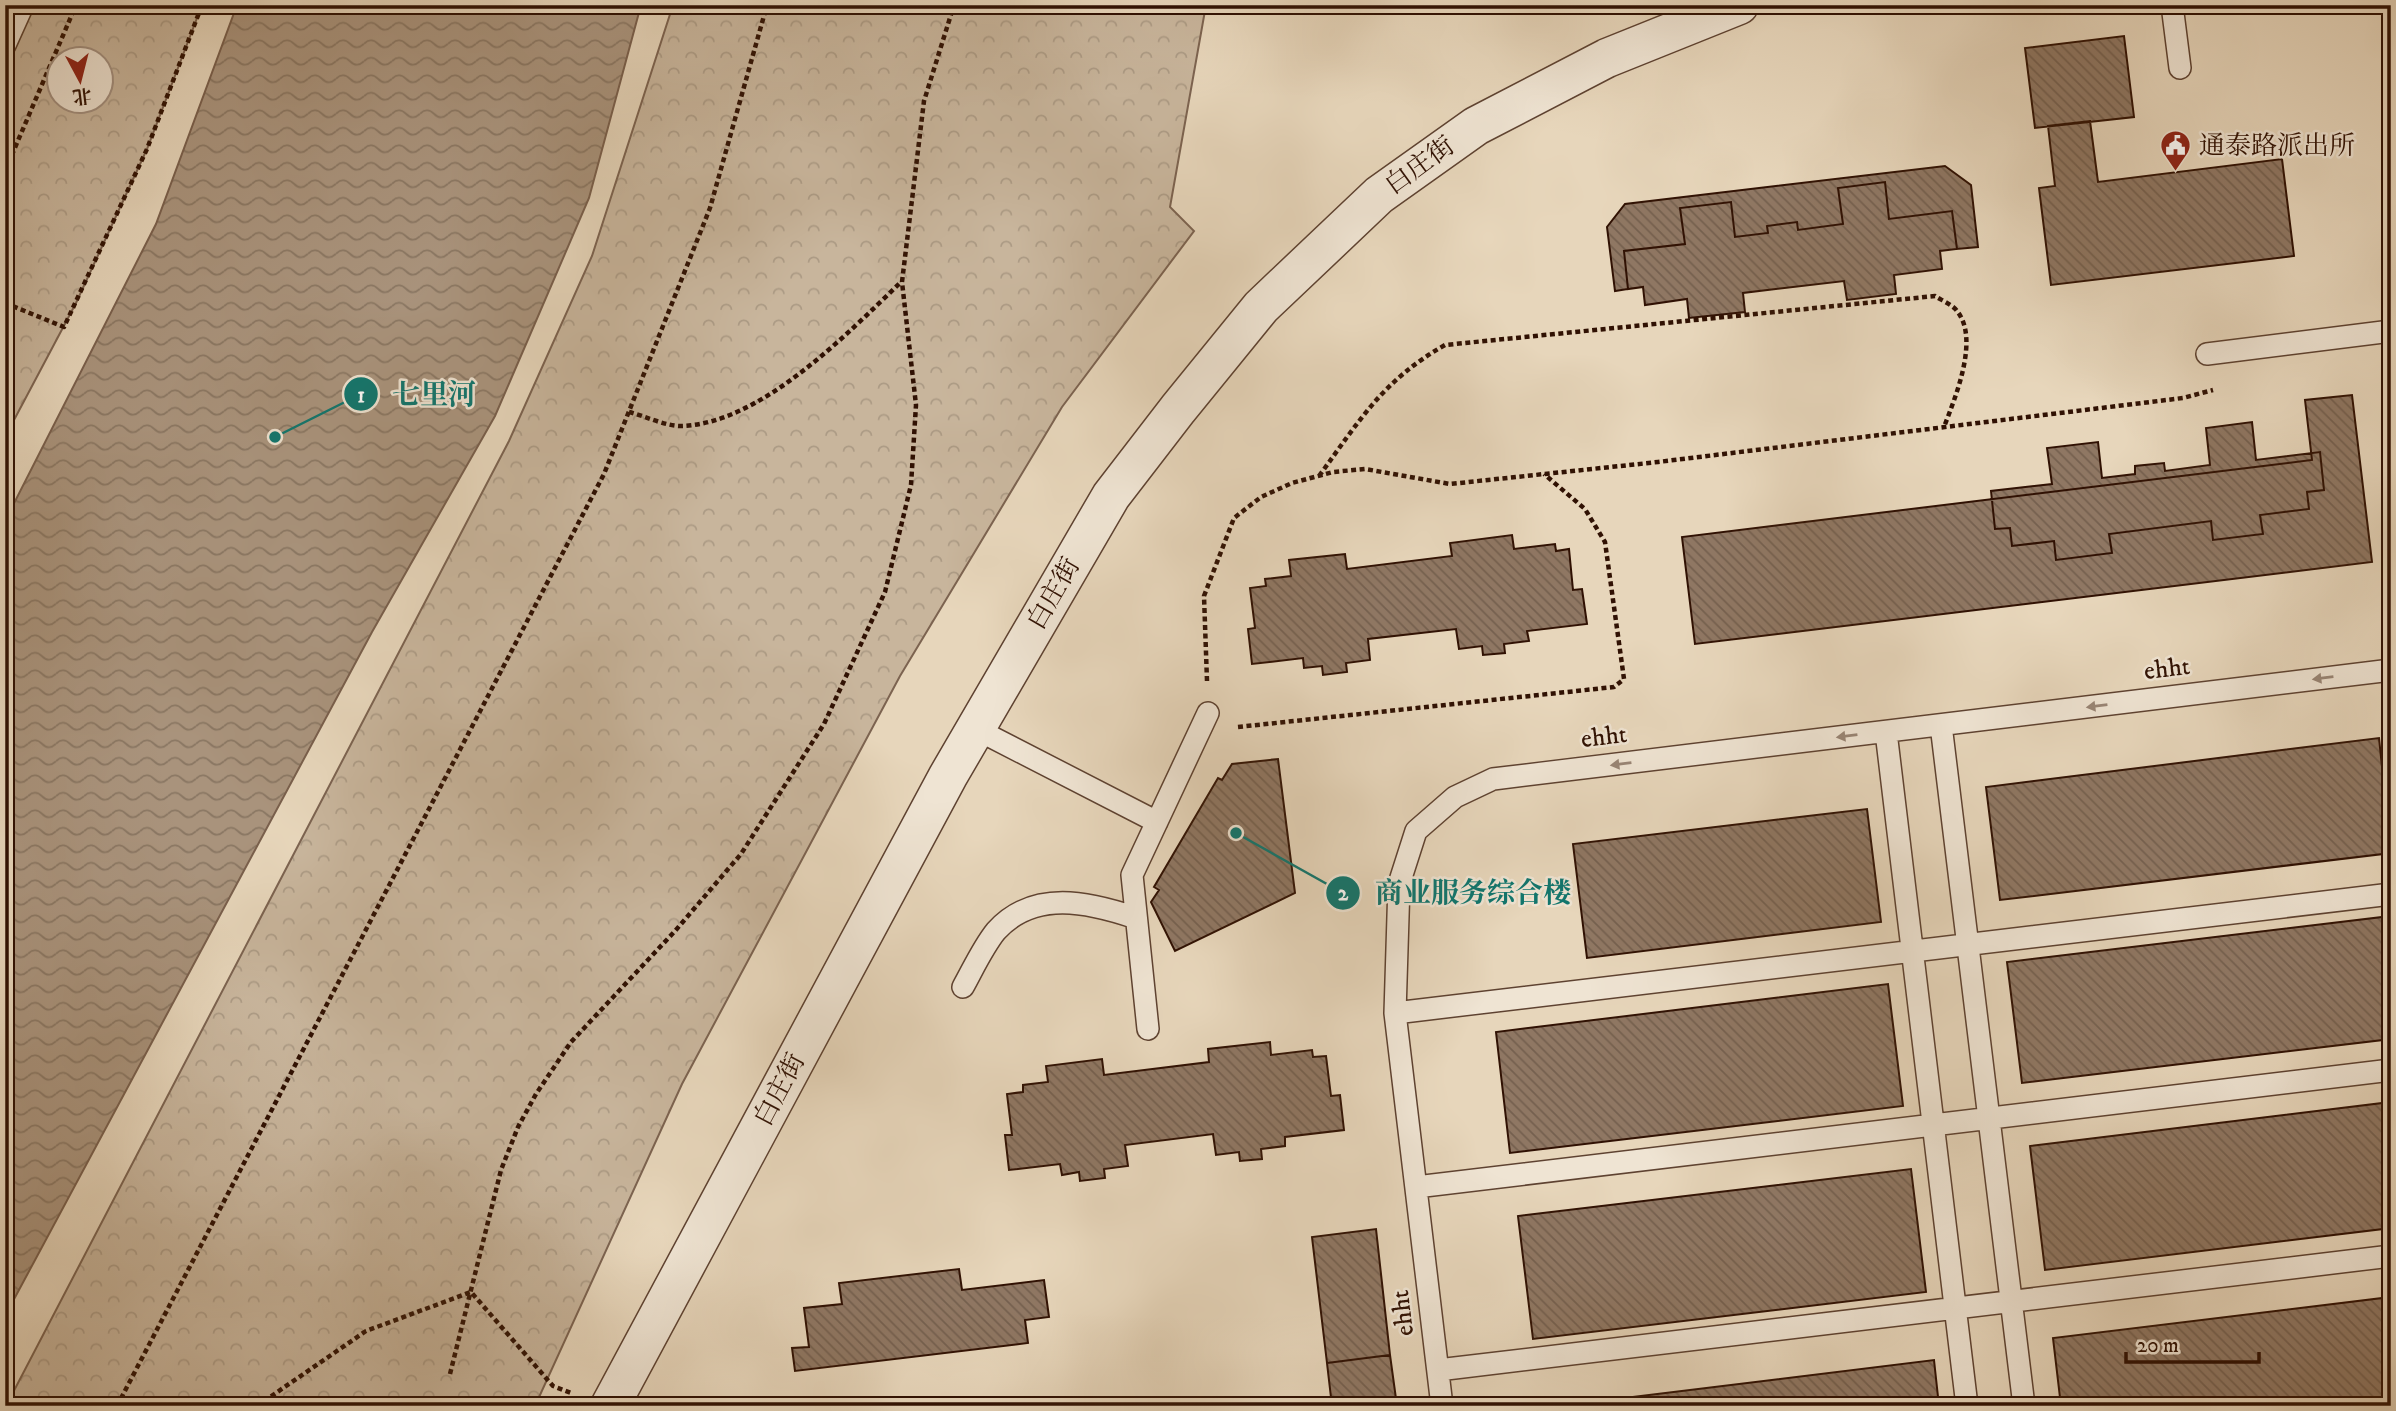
<svg xmlns="http://www.w3.org/2000/svg" width="2396" height="1411" font-family="'IM FELL DW Pica','Noto Serif SC',serif">
<style>
.park{fill:url(#park-crowns);stroke:#7c6350;stroke-width:2;fill-rule:evenodd}
.water{fill:url(#water-waves);stroke:#795f4c;stroke-width:2}
.building{fill:url(#building-back-hatch);stroke:#301103;stroke-width:2}
.lines{fill:none;stroke-linecap:round;stroke-linejoin:round}
.lane-casing{stroke:#5e4231;stroke-width:24}
.street-casing{stroke:#5e4231;stroke-width:41}
.path{stroke:#301103;stroke-width:4.5;stroke-dasharray:5 3.5;stroke-linecap:butt}
.lane{stroke:#efe4d3;stroke-width:21}
.street{stroke:#efe4d3;stroke-width:38}
.oneway{fill:#998575}
.labels{text-anchor:middle;dominant-baseline:central;stroke-width:5;stroke-linejoin:round;paint-order:stroke}
.poi-label{font-size:26px;fill:#301103;stroke:#efe4d3;text-anchor:start}
.street-label{font-size:26px;fill:#301103;stroke:#efe4d3}
.leader{fill:none;stroke:#0f766e;stroke-width:2.5}
.callout-dot{fill:#0f766e;stroke:#efe4d3;stroke-width:2.5}
.mark-label{font-size:21px;text-anchor:middle;font-weight:bold;fill:#fff}
.callout-label{font-size:28px;text-anchor:middle;font-weight:bold;fill:#0f766e;stroke:#efe4d3;stroke-width:5;stroke-linejoin:round;paint-order:stroke}
</style>
<defs>
<pattern id="park-crowns" width="20" height="18" patternUnits="userSpaceOnUse" patternTransform="scale(1.75)"><rect width="20" height="18" fill="#c8b59c"/><path d="M2 6a3 3 0 1 1 6 0M12 15a3 3 0 1 1 6 0" fill="none" stroke="#ac9b85"/></pattern>
<pattern id="water-waves" width="16" height="10" patternUnits="userSpaceOnUse" patternTransform="scale(1.75)"><rect width="16" height="10" fill="#a9937c"/><path d="M0 5q4-4 8 0t8 0" fill="none" stroke="#8a7763"/></pattern>
<pattern id="building-back-hatch" width="6" height="6" patternUnits="userSpaceOnUse" patternTransform="scale(1.75)"><rect width="6" height="6" fill="#8f7763"/><path d="M-1 5l2 2M0 0l6 6M5-1l2 2" fill="none" stroke="#75604f"/></pattern>
</defs>
<rect width="100%" height="100%" fill="#e7d6bb"/>
<filter id="stains"><feTurbulence type="fractalNoise" baseFrequency=".00286" numOctaves="4"/><feColorMatrix values="0 0 0 0 .2 0 0 0 0 .09 0 0 0 0 .02 0 0 0 .5 -.17"/></filter>
<radialGradient id="worn" r=".72"><stop offset=".6" stop-color="#630" stop-opacity="0"/><stop offset="1" stop-color="#630" stop-opacity=".3"/></radialGradient>
<path class="park" d="M5 5H202L147 149 76 303 5 437ZM60 60H102V102H60Z
M673 5H1206L1170 207 1194 231 1062 407 900 676 682 1084 535 1406H6L509 441 592 256Z"/>
<path class="water" d="M237 5H641L589 198 495 416 372 632 5 1316V521L156 224Z"/>
<path class="building" d="M2124 36 2134 117 2035 128 2025 48Z
M2090 121 2098 182 2282 159 2294 256 2051 285 2039 188 2055 186 2048 126Z
M1945 166 1971 185 1978 247 1957 249 1952 211 1889 219 1885 182 1838 188 1843 224 1798 230 1797 222 1767 226 1768 233 1735 237 1731 202 1680 208 1685 244 1624 251 1628 289 1615 291 1607 227 1625 204Z
M1885 182 1889 219 1952 211 1957 249 1940 251 1942 269 1894 275 1896 294 1847 300 1844 281 1743 293 1745 312 1689 318 1687 299 1645 305 1643 287 1628 289 1624 251 1685 244 1680 208 1731 202 1735 237 1768 233 1767 226 1797 222 1798 230 1843 224 1838 188Z
M2352 395 2372 562 1695 644 1682 537 2312 460 2305 400Z
M2252 422 2256 460 2320 452 2324 490 2307 492 2309 509 2260 515 2263 534 2213 540 2211 521 2109 534 2112 553 2056 560 2054 541 2012 546 2010 528 1995 529 1991 491 2052 484 2047 448 2098 442 2102 478 2135 474V466L2164 463 2165 471 2210 465 2206 428Z
M1512 535 1514 549 1555 544 1556 551 1569 549 1573 590 1582 589 1587 624 1527 631 1529 641 1504 644 1505 653 1483 655 1482 646 1459 649 1456 629 1368 639 1370 660 1346 663 1347 672 1323 675 1322 666 1304 668 1303 658 1252 664 1248 629 1255 628 1250 588 1266 586 1265 579 1291 576 1289 560 1345 554 1347 569 1452 556 1450 543Z
M2379 738 2391 853 2000 900 1986 787Z
M1278 759 1295 893 1175 951 1151 902 1159 890 1154 887 1218 778 1222 780 1232 764Z
M1867 809 1881 922 1587 958 1573 844Z
M2391 916V1039L2022 1083 2007 962Z
M1888 984 1903 1106 1510 1153 1496 1032Z
M1270 1042 1271 1055 1312 1050 1313 1057 1326 1056 1331 1096 1340 1095 1344 1130 1285 1137V1146L1261 1149 1262 1159 1240 1161 1239 1152 1216 1155 1213 1134 1125 1145 1128 1166 1104 1169 1105 1178 1080 1181 1079 1172 1062 1175 1060 1164 1009 1170 1005 1135H1012L1007 1094 1023 1092V1085L1048 1082 1046 1066 1102 1059 1104 1075 1209 1062 1208 1049Z
M2391 1102V1228L2045 1270 2030 1146Z
M1911 1169 1926 1292 1533 1339 1518 1216Z
M1376 1229 1390 1355 1327 1363 1312 1237Z
M959 1269 962 1290 1044 1280 1049 1317 1025 1320 1028 1343 795 1371 792 1348 809 1347 804 1308 842 1304 839 1283Z
M2391 1297V1406H2061L2053 1338Z
M1390 1355 1397 1406H1332L1327 1363Z
M1934 1360 1939 1406H1559Z"/>
<g class="lines">
<defs>
<path id="lane" d="M2172 5 2180 68
M5 45 23 5
M2207 354 2391 331
M1941 725 2024 1406
M976 729 1157 822
M1886 732 1967 1406
M963 987C973 969 983 947 996 931 1034 889 1089 902 1136 918
M1395 1013 2391 894
M1148 1029 1132 875 1208 713
M1416 1187 2391 1070
M1438 1370 2391 1256
M1442 1406 1395 1013 1399 884 1416 831 1455 797 1493 779 2391 670"/>
<path id="street" d="M610 1406 948 776 1111 496 1178 409 1261 307 1379 195 1476 126 1607 58 1739 5"/>
</defs>
<use href="#lane" class="lane-casing"/>
<use href="#street" class="street-casing"/>
<path class="path" d="M5 171 76 5
M5 303 64 327 147 149 202 5
M629 412C645 416 665 426 681 426 760 424 846 335 901 282
M1319 476C1360 420 1383 380 1445 345L1935 296C1941 300 1953 305 1957 311 1980 339 1955 398 1944 427
M1207 681 1204 596 1234 518 1261 497 1292 483 1333 472 1365 469 1450 484 1658 462 2183 398 2213 390
M1238 727 1614 687 1624 679 1605 542 1585 509 1544 474
M450 1374 501 1170 518 1127 536 1094 571 1042 675 931 741 854 824 724 885 592 911 485 916 405 902 282 924 101 954 5
M117 1406 604 474 710 208 767 5
M257 1406 366 1331 471 1292 553 1386 571 1393"/>
<use href="#lane" class="lane"/>
<use href="#street" class="street"/>
</g>
<defs><path id="oneway-solid" d="M-6-.8H1V-3.2L6.5 0L1 3.2V.8H-6Z" transform="scale(1.75)"/></defs>
<g class="oneway">
<use href="#oneway-solid" transform="translate(2323 678) rotate(173)"/>
<use href="#oneway-solid" transform="translate(2097 706) rotate(173)"/>
<use href="#oneway-solid" transform="translate(1847 736) rotate(173)"/>
<use href="#oneway-solid" transform="translate(1621 764) rotate(173)"/>
</g>
<defs>
<symbol id="civic-pin" viewBox="-11 -11 22 30"><path d="M0 17L-7.5 6A9.5 9.5 0 1 1 7.5 6Z" fill="#8f2418" stroke="#efe4d3"/><path d="M-.6-6.5H3V-4.5H.6V-3L4-1V1h2V6H-6V1h2V-1L-.6-3ZM-1.2 2.5V6h2.4V2.5Z" fill="#fff"/></symbol>
</defs>
<g fill-rule="evenodd">
<use href="#civic-pin" x="2158" y="128" width="35" height="47"/>
</g>
<g class="labels">
<g class="poi-label">
<text x="2199" y="146">通泰路派出所</text>
</g>
<g class="street-label">
<text transform="translate(1420 166) rotate(-36)">白庄街</text>
<text transform="translate(1054 594) rotate(-60)">白庄街</text>
<text transform="translate(2167 669) rotate(-7)">ehht</text>
<text transform="translate(1604 737) rotate(-7)">ehht</text>
<text transform="translate(780 1090) rotate(-62)">白庄街</text>
<text transform="translate(1403 1313) rotate(-97)">ehht</text>
</g>
</g>
<path class="leader" d="M275 437L361 394M1236 833L1343 893"/>
<g class="callout-dot">
<circle cx="275" cy="437" r="7"/>
<circle cx="1236" cy="833" r="7"/>
<circle cx="361" cy="394" r="18"/>
<circle cx="1343" cy="893" r="18"/>
</g>
<g class="mark-label">
<text x="361" y="402">1</text>
<text x="1343" y="900">2</text>
</g>
<g class="callout-label">
<text x="434" y="404">七里河</text>
<text x="1473" y="902">商业服务综合楼</text>
</g>
<rect width="2396" height="1411" fill="none" stroke="#e7d6bb" stroke-width="28"/>
<rect x="7" y="7" width="2382" height="1397" fill="none" stroke="#301103" stroke-width="3.5"/>
<rect x="14" y="14" width="2368" height="1383" fill="none" stroke="#301103" stroke-width="2"/>
<g transform="translate(80 80) rotate(173)"><circle r="33" fill="#efe4d3" stroke="#a39080" stroke-width="2"/>
<path d="M0-5L12 26L0 18L-12 26Z" fill="#8f2418"/>
<text y="-10" font-size="19" font-weight="bold" text-anchor="middle" fill="#301103">北</text>
</g>
<path d="M2126 1352v10h133v-10" fill="none" stroke="#301103" stroke-width="3.5"/>
<text x="2137" y="1352" font-size="21" fill="#301103" stroke="#efe4d3" stroke-width="5" paint-order="stroke">20 m</text>
<rect width="100%" height="100%" filter="url(#stains)"/>
<rect width="100%" height="100%" fill="url(#worn)"/>
</svg>
